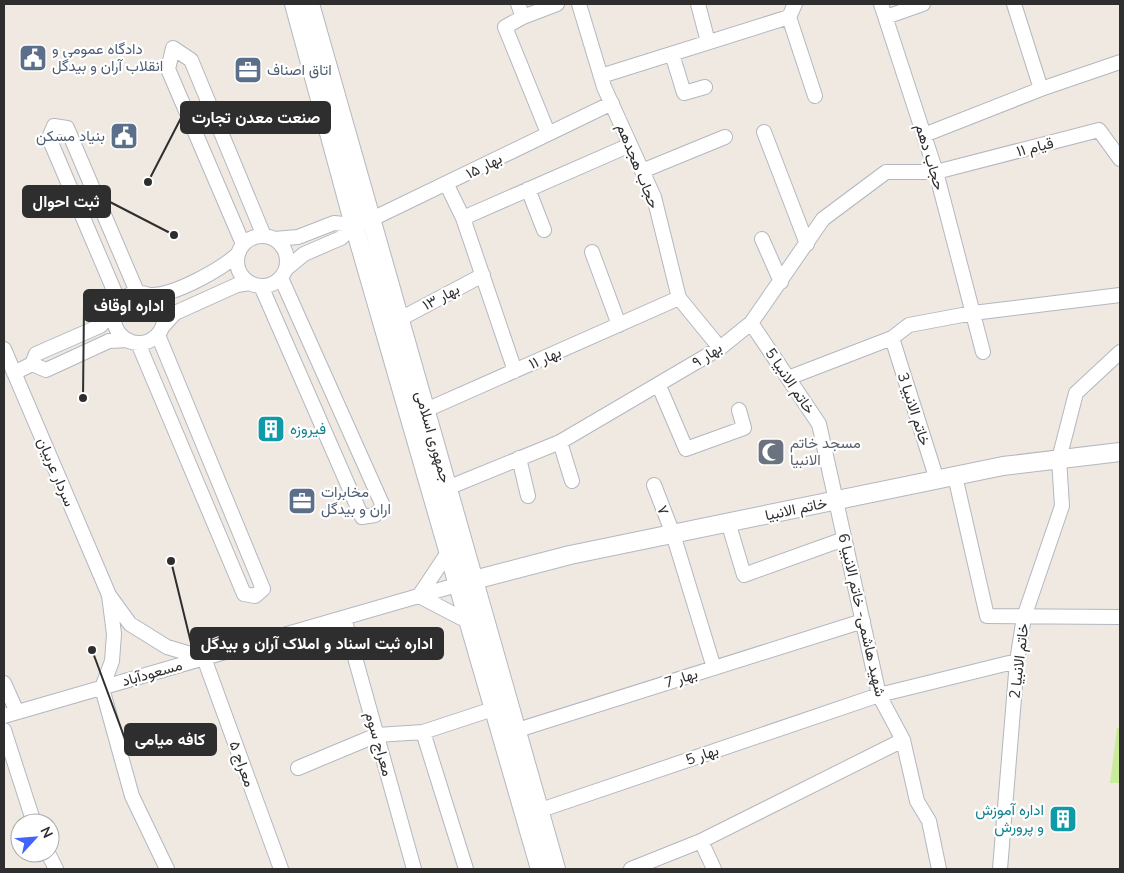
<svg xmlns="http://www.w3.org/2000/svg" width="1124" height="873" font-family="'Nunito Sans',Vazirmatn,sans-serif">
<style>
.pitch{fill:#c9ec9a}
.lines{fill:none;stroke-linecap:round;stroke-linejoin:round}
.minor-casing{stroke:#b4b7c1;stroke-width:16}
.tertiary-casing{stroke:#b4b7c1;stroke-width:20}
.minor{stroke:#fff;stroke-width:14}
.tertiary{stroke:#fff;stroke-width:18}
.labels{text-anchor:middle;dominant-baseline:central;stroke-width:4.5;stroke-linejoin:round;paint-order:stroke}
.service-label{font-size:15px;fill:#4e5e75;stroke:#fff;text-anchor:start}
.street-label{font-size:15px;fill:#2e2e2e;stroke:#fff}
.culture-label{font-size:15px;fill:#0d838f;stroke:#fff;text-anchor:start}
.worship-label{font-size:15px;fill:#5b616d;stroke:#fff;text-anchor:start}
.leader{fill:none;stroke:#2e2e2e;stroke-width:2}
.callout-dot{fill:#2e2e2e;stroke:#fff;stroke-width:2}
.callout{fill:#2e2e2e;stroke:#2e2e2e;stroke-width:2}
.callout-label{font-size:16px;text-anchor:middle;font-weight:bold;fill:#fff}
</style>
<rect width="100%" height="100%" fill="#efe9e1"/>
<path class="pitch" d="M1117 728H1120V783H1110Z"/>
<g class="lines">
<defs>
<path id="minor" d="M518 4 523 17 505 27 548 133
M579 4 604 87 654 197 679 298 720 348
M698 4 708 42
M881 4 936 172 983 352
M1014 4 1041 89
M523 17 557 4
M789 17 795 4
M886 17 923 4
M672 54 684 93 705 87
M601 76 789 17 815 96
M764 132 807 244
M924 135 1041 89 1120 62
M642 171 725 137
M447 185 463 218 515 371
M528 189 544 230
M463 218 630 145
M237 261a25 25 0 1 1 50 0a25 25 0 1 1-50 0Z
M274 239 298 237 334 223 354 225 372 219 612 103
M762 239 781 282
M243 244 168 69 173 48 191 60 264 236
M592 252 619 325
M287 268 304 254 341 238 354 225
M261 286 362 517 375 515 383 506 281 278
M114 318a25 25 0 1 1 50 0a25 25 0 1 1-50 0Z
M152 295C175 295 220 270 238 254
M119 302 49 138 54 126 67 128 137 292
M400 319 483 275
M751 323 819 424 879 695 903 740 917 801 929 821 939 869
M164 325 175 313 237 285 250 283
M892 338 937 480
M138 343 244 594 255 596 263 589 158 335
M4 349 109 595
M32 364 46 370 109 341 128 340
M14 373 32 364 36 354 100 326 115 311
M788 378 892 338 909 325 973 313 1120 295
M659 386 686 449 744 428 739 410
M417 414 679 298
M560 442 572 481
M519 458 528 496
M955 476 987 616 1120 617
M654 485 673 534 714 668
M440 491 560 442 720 348 751 323 823 219 886 172H936L1099 130 1120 159
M728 522 744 575 844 539
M449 551 419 596 469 622
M344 618 414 869
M4 683 17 712
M4 716 467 582
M4 730 34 823
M423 732 466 869
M508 733 863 621
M298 768 377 735 423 732 493 709
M532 813 879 695 1017 661
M701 841 714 869
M48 853 56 869
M167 869 132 796 102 688 112 661 114 634 109 595 130 624 167 647 204 658 281 869
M631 869 701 841 903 740
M1000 869 1017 661 1024 617 1062 506 1059 459 1076 393 1120 352"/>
<path id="tertiary" d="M294 4 354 225 540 869
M310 4 556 869
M474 580 570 555 1003 466 1120 452"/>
</defs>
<use href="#minor" class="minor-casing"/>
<use href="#tertiary" class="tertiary-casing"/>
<use href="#minor" class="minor"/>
<use href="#tertiary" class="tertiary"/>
</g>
<defs>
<symbol id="civic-square" viewBox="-11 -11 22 22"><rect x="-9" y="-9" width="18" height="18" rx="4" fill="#5c6f8a" stroke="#fff"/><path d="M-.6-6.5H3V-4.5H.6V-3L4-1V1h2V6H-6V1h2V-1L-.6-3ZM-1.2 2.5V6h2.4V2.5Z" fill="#fff"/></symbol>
<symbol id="office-square" viewBox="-11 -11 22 22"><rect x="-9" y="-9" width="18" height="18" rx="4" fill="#5c6f8a" stroke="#fff"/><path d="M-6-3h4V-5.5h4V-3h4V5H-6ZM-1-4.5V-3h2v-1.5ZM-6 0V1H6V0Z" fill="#fff"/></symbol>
<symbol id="building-square" viewBox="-11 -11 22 22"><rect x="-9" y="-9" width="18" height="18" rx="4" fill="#0f9aa8" stroke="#fff"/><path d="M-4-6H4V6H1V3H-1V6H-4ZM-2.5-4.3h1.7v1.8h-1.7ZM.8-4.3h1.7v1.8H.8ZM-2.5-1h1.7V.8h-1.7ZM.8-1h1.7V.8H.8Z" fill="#fff"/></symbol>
<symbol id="mosque-square" viewBox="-11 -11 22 22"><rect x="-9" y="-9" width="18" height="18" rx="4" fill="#6b7280" stroke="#fff"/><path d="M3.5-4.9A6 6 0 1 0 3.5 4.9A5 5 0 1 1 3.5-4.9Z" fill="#fff"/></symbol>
</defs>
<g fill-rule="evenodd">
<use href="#civic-square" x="17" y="42" width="32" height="32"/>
<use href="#office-square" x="232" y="54" width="32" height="32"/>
<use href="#civic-square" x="108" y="120" width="32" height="32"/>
<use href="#building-square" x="255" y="413" width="32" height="32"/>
<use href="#mosque-square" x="755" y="436" width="32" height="32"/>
<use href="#office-square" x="286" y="485" width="32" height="32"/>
<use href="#building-square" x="1047" y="803" width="32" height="32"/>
</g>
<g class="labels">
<g class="service-label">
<text x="52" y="49">دادگاه عمومی و<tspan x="52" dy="17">انقلاب آران و بیدگل</tspan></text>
<text x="267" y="70">اتاق اصناف</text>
<text x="105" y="136" text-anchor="end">بنیاد مسکن</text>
<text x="321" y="492">مخابرات<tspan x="321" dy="17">اران و بیدگل</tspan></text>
</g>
<g class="street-label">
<text transform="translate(1035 147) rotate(-14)">قیام ۱۱</text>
<text transform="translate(930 157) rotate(73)">حجاب دهم</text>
<text transform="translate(484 166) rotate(-27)">بهار ۱۵</text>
<text transform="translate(638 166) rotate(68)">حجاب هجدهم</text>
<text transform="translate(441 297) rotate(-28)">بهار ۱۳</text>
<text transform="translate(707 355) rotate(-33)">بهار ۹</text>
<text transform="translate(545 358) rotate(-24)">بهار ۱۱</text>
<text transform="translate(790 381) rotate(56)">خاتم الانبیا 5</text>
<text transform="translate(914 409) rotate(72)">خاتم الانبیا 3</text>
<text transform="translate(433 437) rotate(74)">جمهوری اسلامی</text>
<text transform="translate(56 472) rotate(67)">سردار عربیان</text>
<text transform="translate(796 509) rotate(-12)">خاتم الانبیا</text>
<text transform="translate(663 510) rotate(69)">۷</text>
<text transform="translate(862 615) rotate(77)">شهید هاشمی- خاتم الانبیا 6</text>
<text transform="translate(1019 661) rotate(-83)">خاتم الانبیا 2</text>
<text transform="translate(152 673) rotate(-16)">مسعودآباد</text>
<text transform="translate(681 678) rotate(-18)">بهار 7</text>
<text transform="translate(379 744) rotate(74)">معراج سوم</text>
<text transform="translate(702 755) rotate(-19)">بهار 5</text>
<text transform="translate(242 764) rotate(70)">معراج ۵</text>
</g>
<g class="culture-label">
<text x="290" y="429">فیروزه</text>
<text x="1044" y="810" text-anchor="end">اداره آموزش<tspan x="1044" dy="17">و پرورش</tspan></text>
</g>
<g class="worship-label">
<text x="790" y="443">مسجد خاتم<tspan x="790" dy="17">الانبیا</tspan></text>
</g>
</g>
<path class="leader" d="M148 182L181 118M174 235L110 202M83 398L84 305M171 561L191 643M92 650L125 739"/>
<g class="callout-dot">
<circle cx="148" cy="182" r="5"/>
<circle cx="174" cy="235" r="5"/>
<circle cx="83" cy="398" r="5"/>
<circle cx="171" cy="561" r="5"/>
<circle cx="92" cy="650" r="5"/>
</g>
<g class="callout">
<rect x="181" y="102" width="149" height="31" rx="5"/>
<rect x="23" y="186" width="87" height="31" rx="5"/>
<rect x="84" y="290" width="90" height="31" rx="5"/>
<rect x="191" y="628" width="252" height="31" rx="5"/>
<rect x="125" y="724" width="91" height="31" rx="5"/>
</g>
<g class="callout-label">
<text x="256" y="123">صنعت معدن تجارت</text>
<text x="66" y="207">ثبت احوال</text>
<text x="129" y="311">اداره اوقاف</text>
<text x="317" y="649">اداره ثبت اسناد و املاک آران و بیدگل</text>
<text x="170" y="745">کافه میامی</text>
</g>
<rect width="1124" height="873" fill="none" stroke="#2e2e2e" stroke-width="10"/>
<g transform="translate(35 838) rotate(64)"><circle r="24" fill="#ffffff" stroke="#ababab"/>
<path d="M0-4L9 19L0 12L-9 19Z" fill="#4264fb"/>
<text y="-8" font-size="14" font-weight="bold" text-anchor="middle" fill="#2e2e2e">N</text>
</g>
</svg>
